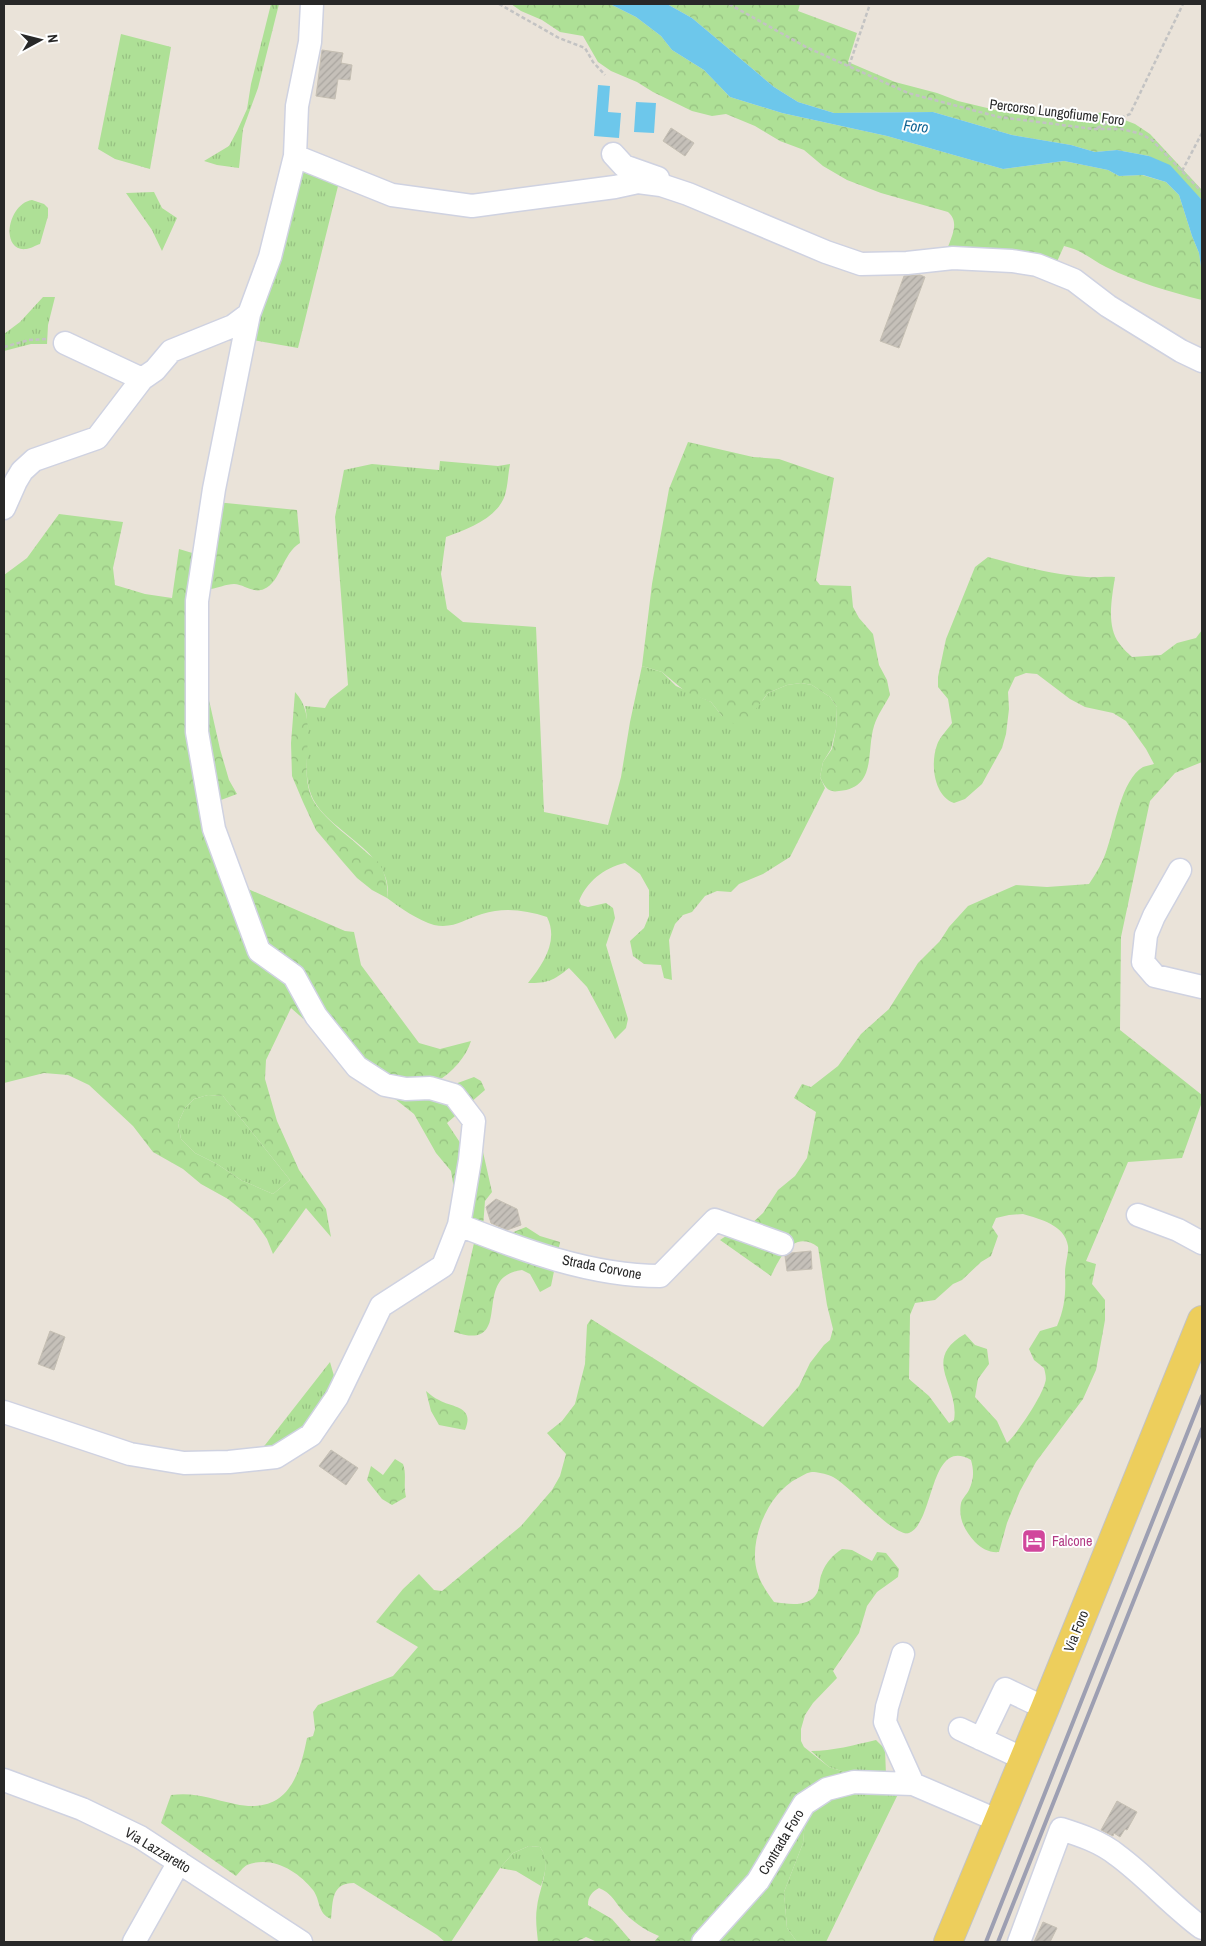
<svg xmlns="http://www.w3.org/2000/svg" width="1206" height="1946" font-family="'Archivo Narrow',sans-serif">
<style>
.grass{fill:url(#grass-tufts)}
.forest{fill:url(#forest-crowns);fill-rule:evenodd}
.water{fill:#6dc7eb}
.building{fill:url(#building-hatch);stroke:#c5bfb3}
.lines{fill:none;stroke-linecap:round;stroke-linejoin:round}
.minor-casing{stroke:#cfd2e1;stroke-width:25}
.major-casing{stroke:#c3c3c3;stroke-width:30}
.path{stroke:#c3c3c3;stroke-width:2.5;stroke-dasharray:4 2.5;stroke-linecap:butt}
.minor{stroke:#fff;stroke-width:22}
.major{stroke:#edce5c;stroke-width:28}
.rail{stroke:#9d9fb2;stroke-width:4}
.labels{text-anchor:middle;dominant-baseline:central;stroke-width:4;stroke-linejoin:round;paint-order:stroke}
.street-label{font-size:14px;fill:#282828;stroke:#fff}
.hotel-label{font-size:14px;fill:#b23c85;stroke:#fff;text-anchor:start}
.water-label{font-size:15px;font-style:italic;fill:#106493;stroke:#fff}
</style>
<defs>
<pattern id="grass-tufts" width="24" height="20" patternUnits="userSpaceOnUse" patternTransform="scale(1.25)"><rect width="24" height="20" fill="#aee096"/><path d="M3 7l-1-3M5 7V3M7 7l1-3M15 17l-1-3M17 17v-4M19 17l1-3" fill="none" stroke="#96c081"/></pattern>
<pattern id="forest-crowns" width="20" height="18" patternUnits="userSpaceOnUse" patternTransform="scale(1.25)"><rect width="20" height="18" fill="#aee096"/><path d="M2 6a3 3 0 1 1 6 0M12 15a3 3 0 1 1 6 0" fill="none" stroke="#96c081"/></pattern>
<pattern id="building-hatch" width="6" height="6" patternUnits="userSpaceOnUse" patternTransform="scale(1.25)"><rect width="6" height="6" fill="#c5c0b9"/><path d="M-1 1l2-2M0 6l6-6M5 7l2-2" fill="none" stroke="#a9a59f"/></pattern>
</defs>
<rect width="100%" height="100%" fill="#eae3d9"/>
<path class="grass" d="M271 4H279L258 88 243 129 239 168 217 165 204 161 229 146 237 131 247 109 251 84Z
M121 34 171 47 150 169 115 159 98 149Z
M303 169 340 178 298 348 247 339Z
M154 192 162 208 177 218 162 251 152 230 126 193Z
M32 200 44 204 48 208V216L40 244C36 245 30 249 26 249 0 252 7 204 32 200Z
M43 297H55L48 325 47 344H31L4 351V334L20 322Z
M440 461 498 466 510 464C508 474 508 485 505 495 497 519 467 529 446 537L441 574 447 609 463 622 536 627 544 812 608 825 621 777 630 722 642 666 662 672 676 686 711 702 722 716 763 700 768 693 787 685 801 683 812 685 830 697 837 707 836 729 831 749 823 762 820 777 825 788 790 857 763 874 739 884 731 892 717 891 705 896 692 912 683 915 675 924 669 940 672 980 664 978 661 965 644 964 633 956 630 941 644 928 649 916V890L640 874 625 863C603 868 587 882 579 901L581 905 588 907 606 903 613 908 615 918 606 945 628 1019 626 1028 615 1039 587 987 569 968C553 981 548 983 528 983 543 964 559 941 547 917 525 910 504 907 482 914 465 919 454 929 434 925 419 921 399 907 387 898 396 857 335 834 316 804 298 777 312 736 305 706L325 708 330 699 348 685 335 517 344 470 372 464 439 470Z
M208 1095 223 1096 290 1180 273 1194 241 1180 217 1164 195 1153 181 1139 178 1123 185 1108 194 1099Z
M330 1362 336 1383 302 1430 258 1454Z
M876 1740 885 1749 886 1775 899 1792 826 1942H797L787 1928 784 1892 803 1843 806 1809 864 1778 829 1767 811 1751C833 1751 854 1745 876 1740Z
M529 1846 540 1847C550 1859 545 1873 541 1886L516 1871 500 1868 513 1853Z"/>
<path class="forest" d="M511 4H610L636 17 661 36 672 50 704 70 730 97 782 113 887 136 1003 169 1064 161 1108 170 1119 176 1142 175 1166 182 1179 195 1192 236 1199 253 1202 274V300C1170 292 1136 282 1106 267 1090 259 1082 250 1064 246L1055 266 946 253C950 239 961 223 948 212L881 193 847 180 823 166 804 150 780 141 755 126 726 114 712 116 692 111 653 92 637 82 611 71 598 62 583 36 560 32 542 20 521 11Z
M667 4H800L798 11 857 33 848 62 895 82 937 93 958 101 1008 113 1047 118 1075 117 1104 112 1135 124 1150 134 1202 190V200L1187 185 1149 156 1117 150 1095 152 1071 145 1012 135 933 112 834 113 798 102 774 87 692 18Z
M688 442 753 457 779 459 834 478 816 580 820 585 851 586 853 607 859 618 873 634 879 665 887 680 890 695C885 705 877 715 874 726 866 752 877 788 839 791 828 793 825 787 820 777L823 762 832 749 836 729 837 707 830 697 812 685 801 683 787 685 768 693 746 722 734 724 722 716 711 702 686 692 662 672 642 666 652 584 669 489Z
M216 502 297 510 300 543C282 554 281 582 264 589 253 594 244 584 234 584 226 584 218 588 211 589L200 580 199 686 209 700 220 749 229 780 237 794 213 803 239 885 345 931 354 932 361 965 419 1043 440 1049 471 1041C466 1057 452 1073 437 1081L455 1084 474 1077 481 1081 485 1090 447 1123 461 1144 483 1152 492 1192 485 1201 483 1227 504 1236 526 1227 540 1236 560 1242 551 1286 540 1292 530 1274 522 1270C515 1271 509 1273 504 1277 481 1296 508 1350 454 1332L476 1234 443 1244 454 1189 451 1171 436 1153 414 1114 390 1095 291 1008 266 1060 265 1079 277 1121 299 1170 326 1209 331 1237 306 1208 273 1254 267 1239 253 1219 228 1199 201 1184 183 1169 153 1152 133 1126 89 1085 68 1075 44 1073 4 1083V575L27 558 59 514 123 522 113 568 115 585 145 594 172 598 179 549 199 555ZM208 1095 223 1096 290 1180 273 1194 241 1180 217 1164 195 1153 181 1139 178 1123 185 1108 194 1099Z
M988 557C1020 566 1054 575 1087 577 1097 578 1105 576 1115 577 1112 597 1106 626 1119 643 1122 648 1128 653 1132 657L1161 655 1177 643 1196 638 1202 630V762L1175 773 1150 801 1121 937 1120 1030 1202 1095V1102L1182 1158 1128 1162 1086 1261 1096 1264 1092 1284 1105 1300V1320L1096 1370 1083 1399 1036 1462 1020 1491 1007 1523 999 1552C990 1553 982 1549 975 1542 965 1531 958 1519 961 1503 962 1499 967 1494 969 1490 974 1479 974 1471 971 1460 929 1436 935 1523 909 1533 894 1538 848 1483 831 1476 826 1474 817 1472 812 1472 808 1472 802 1476 798 1478 772 1491 754 1528 755 1557 755 1574 764 1589 774 1602 788 1604 809 1608 817 1593 820 1587 819 1579 822 1573 826 1562 833 1555 842 1549L852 1550 872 1561 877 1552 886 1553 899 1569 898 1577 877 1592 867 1606 859 1633 833 1671 837 1678 813 1703 805 1715 801 1729V1741L804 1747 829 1767 864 1778 860 1794 829 1792 806 1810 803 1843 784 1892 787 1928 797 1942H654L659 1936C646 1931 630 1920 621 1909 613 1899 611 1893 599 1888 592 1892 588 1896 588 1905L612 1919 632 1942H597L586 1937 576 1942H538C537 1931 535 1919 537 1907 539 1888 553 1864 540 1847L529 1846 513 1853 500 1868 451 1942H445L437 1935 354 1883C331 1883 333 1901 331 1919 317 1913 321 1901 313 1890 298 1871 272 1855 247 1865 243 1867 239 1873 236 1876L161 1823 171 1795C197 1792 210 1799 235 1804 285 1815 299 1780 307 1738L313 1736 315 1729 313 1712 318 1705 393 1676 418 1647 376 1622 403 1589 419 1574 434 1590 442 1591 521 1526 552 1490 560 1476 566 1454 547 1433 562 1421 575 1404 585 1364 587 1325 591 1319 763 1427 799 1386 810 1363 824 1345 830 1340 833 1329 827 1305 818 1247C793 1229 780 1258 771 1276L720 1240 735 1230 749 1226 763 1213 778 1190 795 1176 807 1158 816 1112 794 1098 802 1084 811 1087 838 1066 861 1034 889 1009 918 963 940 941 949 927 968 906 1016 885 1047 887 1089 884C1097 872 1103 862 1107 849 1115 827 1121 780 1143 767 1146 766 1151 765 1154 764L1146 749 1126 721 1113 713 1085 707 1070 699 1037 674 1026 673 1015 677 1008 692 1009 709 1006 734 1002 748 982 784 965 799 954 803C934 796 930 764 937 745 939 738 948 729 952 723L948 699 938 687V677L946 639 975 567ZM1023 1214C1040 1219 1065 1225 1068 1246 1069 1252 1065 1264 1065 1273 1066 1292 1065 1308 1057 1326L1040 1331 1029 1349 1034 1360 1044 1368C1045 1372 1047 1379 1045 1383 1042 1396 1017 1434 1007 1443L997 1421 975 1397 978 1379 989 1364 987 1349 975 1345 965 1334C920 1360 960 1385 954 1420L949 1423 929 1396 909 1379 910 1315 915 1303 935 1300 953 1284 962 1280 981 1262 991 1256 998 1236 992 1227 996 1218 1009 1215Z
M295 692C323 722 293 772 316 805 329 823 350 837 366 852 370 856 375 858 378 862 385 871 389 888 387 898L372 890 357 878 343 862 316 830 303 802 292 776 291 743Z
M426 1391C430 1394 434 1398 439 1400 453 1408 475 1406 465 1430L439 1425 431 1411Z
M395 1459 403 1464C407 1475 403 1485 406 1497L392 1505 382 1499 367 1480 371 1466 383 1475Z"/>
<path class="water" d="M610 4H667L692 18 774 87 798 102 834 113 933 112 1012 135 1071 145 1095 152 1117 150 1149 156 1170 165 1202 200V274L1199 253 1192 236 1179 195 1166 182 1143 175 1119 176 1108 170 1064 161 1003 169 887 136 782 113 730 97 704 70 672 50 661 36 636 17Z
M598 85 610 86 608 112 621 113 619 138 594 136Z
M636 102 656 103 654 133 634 132Z"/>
<path class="building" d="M322 50 343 53 341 63 352 65 350 80 338 79 335 99 316 96Z
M671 128 694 143 685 156 663 141Z
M920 275 925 277 899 348 880 341 904 276Z
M496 1199 517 1209 521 1225 507 1230 491 1223 486 1207Z
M811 1251 812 1269 787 1271 785 1256 791 1253Z
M50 1331 65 1337 54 1370 38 1364Z
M331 1450 358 1468 346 1485 319 1466Z
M1117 1801 1137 1812 1127 1830 1125 1829 1120 1837 1114 1833 1113 1836 1101 1830Z
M1043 1922 1057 1928 1050 1942H1034Z"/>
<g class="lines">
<defs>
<path id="minor" d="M613 154 624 166 658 178
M295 156 392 195 472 206 615 187 638 182 661 185 688 194 826 252 861 264 907 263 953 258 1012 261 1037 265 1074 280 1108 306 1181 351 1202 361
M65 343 142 379
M4 508 16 481 22 471 34 460 97 438 142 379 155 370 171 351 233 326 249 314 270 257 295 156 297 106 310 42 312 4
M1180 870 1154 916 1146 935 1143 962 1155 976 1202 987
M1138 1215 1178 1230 1202 1243
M459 1225C522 1250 591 1276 660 1276L715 1220 782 1244
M4 1412 130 1454 184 1463 229 1462 276 1457 311 1435 337 1397 381 1306 443 1266 459 1225 470 1160 474 1121 454 1095 430 1088 406 1089 385 1085 357 1067 316 1016 294 976 259 951 214 829 197 732V601L214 489 249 314
M903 1654 887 1707 885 1722 913 1784
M960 1729 1024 1759
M981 1739 1005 1689 1045 1708
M4 1780 82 1809 140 1837 301 1942
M134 1942 179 1862
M703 1942 758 1881 804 1804 827 1789 854 1782 913 1784 999 1821
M1019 1942 1061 1829C1080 1835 1101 1842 1117 1855 1147 1877 1172 1906 1202 1928"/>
<path id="major" d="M948 1942 1045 1708 1202 1320"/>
</defs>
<use href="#minor" class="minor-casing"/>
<use href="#major" class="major-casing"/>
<path class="path" d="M499 4 559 38 585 48 593 62 605 75
M729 4 806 47 908 93 999 117 1094 129H1122L1141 134 1152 140 1202 192
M849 66 870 4
M1097 128 1130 114 1183 4
M1182 171 1202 133
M4 347 29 340 47 339"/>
<use href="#minor" class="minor"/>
<use href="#major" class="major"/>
<path class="rail" d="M986 1942 1202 1396
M998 1942 1202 1429"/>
</g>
<defs>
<symbol id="hotel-square" viewBox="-11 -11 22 22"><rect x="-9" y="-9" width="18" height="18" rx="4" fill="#d1479c" stroke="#fff"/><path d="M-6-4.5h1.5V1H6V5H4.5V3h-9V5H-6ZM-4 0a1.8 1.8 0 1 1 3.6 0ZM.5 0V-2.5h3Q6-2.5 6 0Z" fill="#fff"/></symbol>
</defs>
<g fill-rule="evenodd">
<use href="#hotel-square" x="1020" y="1527" width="28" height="28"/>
</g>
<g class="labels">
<g class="street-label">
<text transform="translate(1057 112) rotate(7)">Percorso Lungofiume Foro</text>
<text transform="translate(602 1267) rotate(11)">Strada Corvone</text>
<text transform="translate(1076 1631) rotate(-68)">Via Foro</text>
<text transform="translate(781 1842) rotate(-59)">Contrada Foro</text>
<text transform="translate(158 1850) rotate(31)">Via Lazzaretto</text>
</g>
<g class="hotel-label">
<text x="1052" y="1541">Falcone</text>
</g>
<g class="water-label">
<text transform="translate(916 126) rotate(6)">Foro</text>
</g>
</g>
<rect width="1206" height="1946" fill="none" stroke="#282828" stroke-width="10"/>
<g transform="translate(40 40) rotate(83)" stroke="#ffffff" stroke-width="4" paint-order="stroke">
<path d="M0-4L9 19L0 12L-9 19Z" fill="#282828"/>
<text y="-8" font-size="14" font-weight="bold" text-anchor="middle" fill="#282828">N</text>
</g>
</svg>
